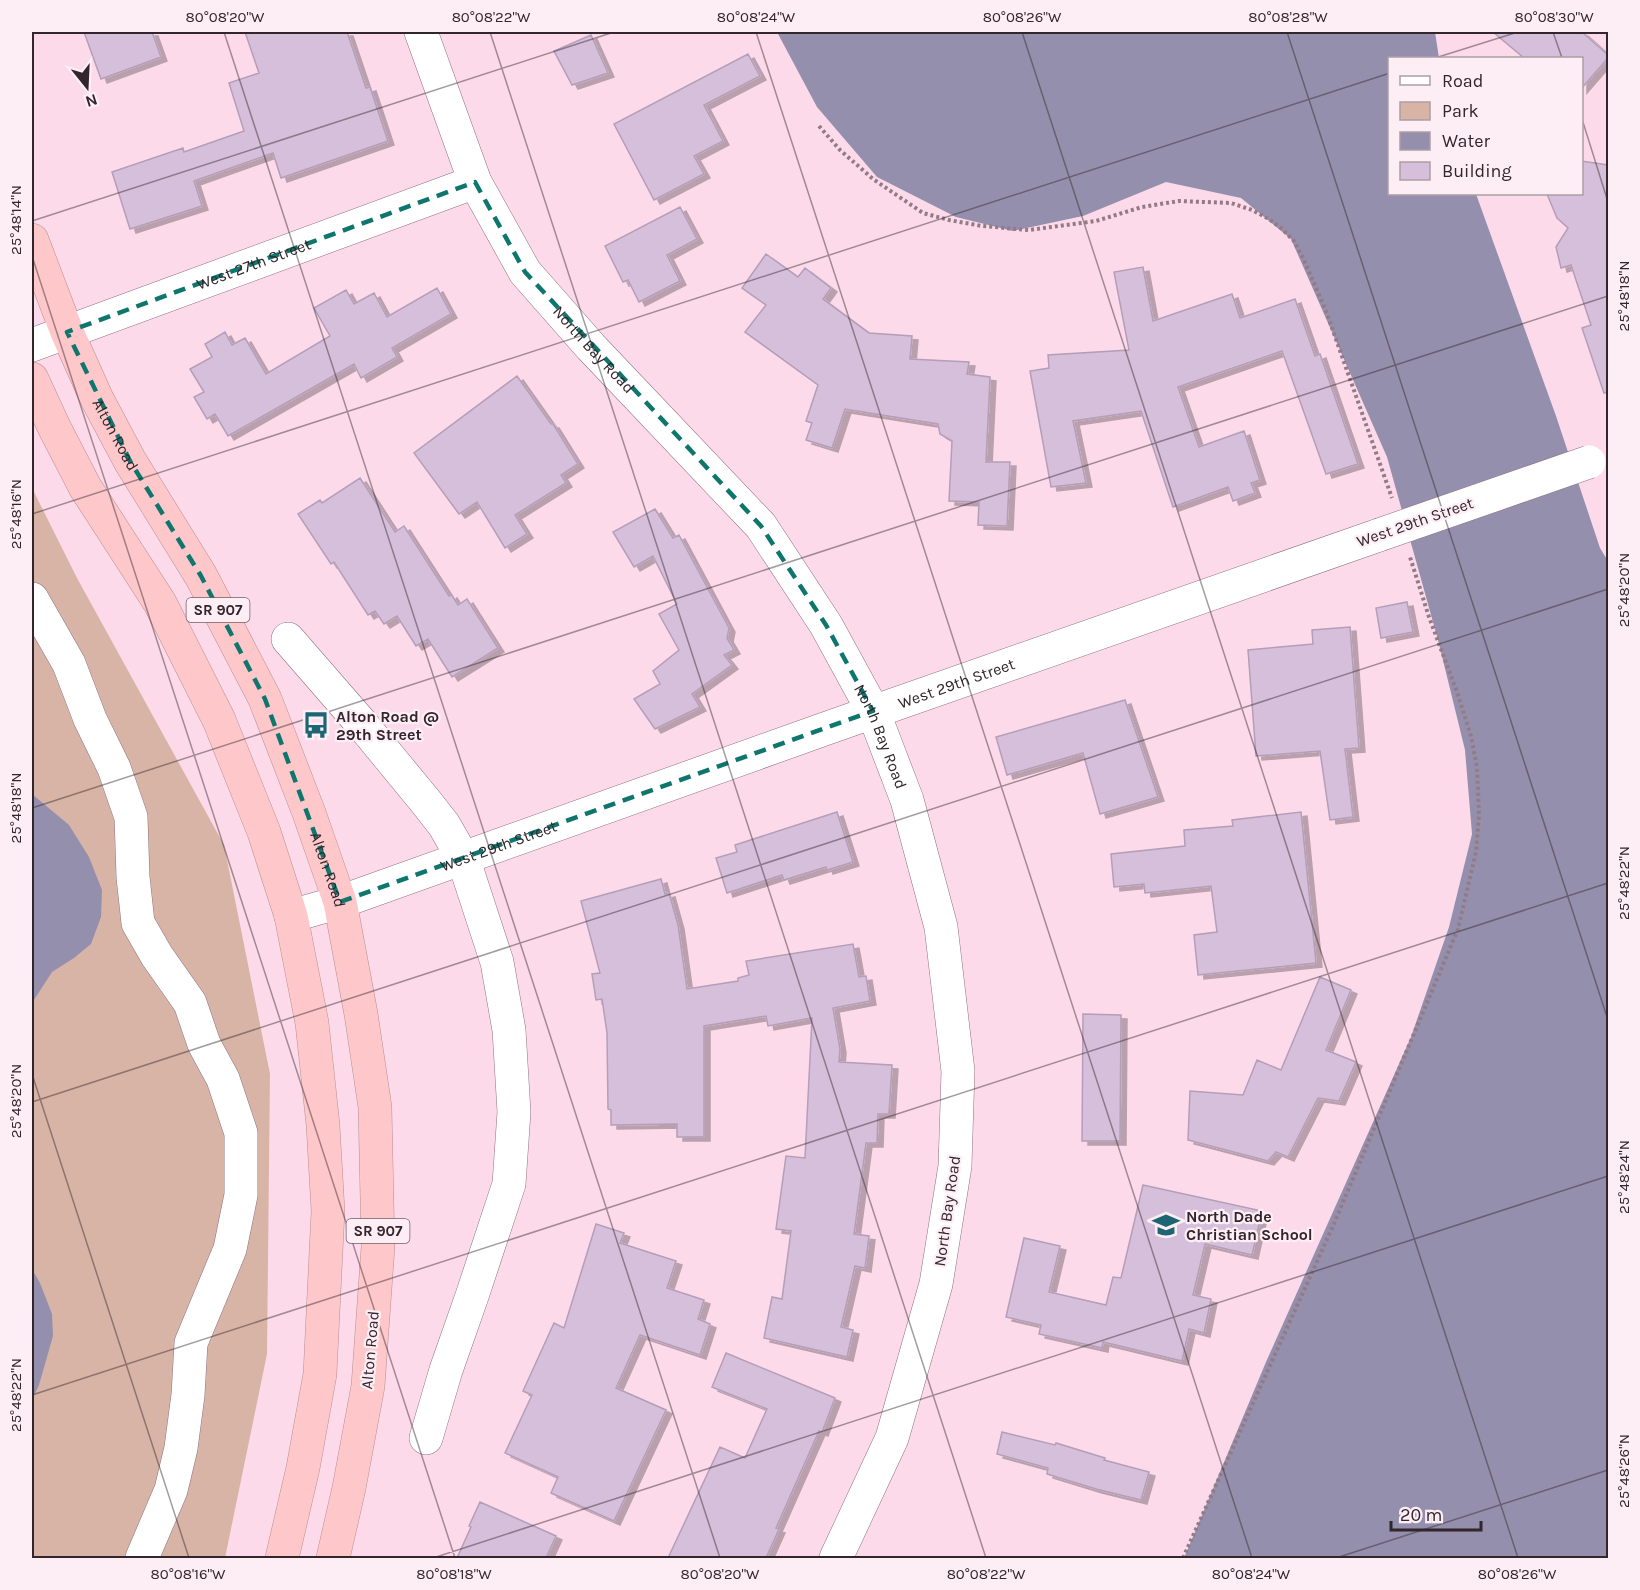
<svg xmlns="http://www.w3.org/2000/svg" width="1640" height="1590" font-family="Karla,sans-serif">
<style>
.green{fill:#d8b4a7}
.water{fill:#958fae}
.building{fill:#d6bfda;stroke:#b49eb8;stroke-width:1.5;filter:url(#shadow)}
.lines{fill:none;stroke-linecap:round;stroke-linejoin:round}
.minor-casing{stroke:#907180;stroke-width:34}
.highway-casing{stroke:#b78e92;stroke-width:34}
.path{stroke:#927b85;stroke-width:4;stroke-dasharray:3 3;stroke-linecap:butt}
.minor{stroke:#fff;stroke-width:33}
.highway{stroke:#fec7ca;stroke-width:33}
.minor-bridge-casing{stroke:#907180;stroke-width:34;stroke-linecap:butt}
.minor-bridge{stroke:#fff;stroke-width:33}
.marked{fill:none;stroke:#0f766e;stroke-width:4.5;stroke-dasharray:12 8;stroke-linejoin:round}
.ticks{fill:none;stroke:#32252b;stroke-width:1.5;stroke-opacity:0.45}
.labels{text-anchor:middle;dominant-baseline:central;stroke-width:4.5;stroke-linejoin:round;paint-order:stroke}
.shield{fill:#fceef4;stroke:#6f6167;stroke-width:1.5}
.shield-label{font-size:15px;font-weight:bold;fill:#32252b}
.street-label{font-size:16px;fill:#32252b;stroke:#fceef4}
.poi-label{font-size:16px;font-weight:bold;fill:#32252b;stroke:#fceef4;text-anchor:start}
.neatline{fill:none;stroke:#32252b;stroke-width:2}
.ticks-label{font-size:15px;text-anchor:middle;fill:#32252b}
</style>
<defs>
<filter id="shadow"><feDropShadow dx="6" dy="4" stdDeviation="0" flood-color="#0004"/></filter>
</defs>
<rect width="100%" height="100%" fill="#fddaea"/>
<path class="green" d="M32 488 77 578 224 845 270 1074 267 1354 225 1558H32Z"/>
<path class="water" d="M777 32H1435L1439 58H1390V194H1476L1556 416 1600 548 1608 561V1558H1184L1266 1362 1411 1037 1449 927 1472 834 1465 750 1438 640 1387 457 1291 239 1241 198 1166 182 1083 216 1013 231 956 217 877 177 817 107Z
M32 794 69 825 89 857 102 890 101 917 91 944 74 958 52 972 32 1003Z
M32 1269 40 1283 52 1314 53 1336 39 1385 32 1400Z"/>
<path class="building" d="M84 32H152L161 57 101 79Z
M245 32H347L366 88 370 87 388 141 281 178 273 153 194 181 202 206 130 229 112 172 183 148 184 152 244 131 229 83 259 73Z
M1493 32H1582L1608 55V58L1581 89V58H1524Z
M591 35 608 73 572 85 554 51Z
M748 54 760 76 704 105 723 141 694 156 704 174 654 200 614 124Z
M1581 161 1608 165V392L1604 393 1582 328 1591 325 1571 265 1561 268 1556 247 1568 228 1557 218 1547 194H1581Z
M680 207 697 239 667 255 680 281 639 302 628 280 623 282 605 246Z
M766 254 798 277 805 268 831 288 823 299 869 333 912 336 910 359 969 362 967 374 990 377 986 462H1010L1007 526 978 525 979 502 949 501 952 441 940 434 938 424 845 409 832 448 806 440 812 423 806 421 818 385 745 332 766 305 742 288Z
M1143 267 1153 321 1232 294 1240 318 1295 299 1315 356 1320 354 1358 464 1326 474 1282 351 1178 387 1199 447 1244 431 1260 480 1251 483 1255 493 1233 501 1228 487 1173 507 1141 411 1073 421 1086 483 1051 487 1030 371 1049 368 1048 355 1129 350 1114 272Z
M437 288 451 314 392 348 397 357 361 378 354 364 228 436 215 414 207 419 194 397 204 392 190 369 212 357 205 344 225 332 232 345 245 338 266 374 330 336 314 308 346 290 354 304 374 293 387 317Z
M517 376 551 424H553L578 464 561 475 566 483 515 515 527 534 505 548 477 502 459 514 414 453Z
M360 478 395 532 404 526 449 596 451 594 458 605 467 599 498 648 452 677 428 639 416 646 397 616 384 624 375 611 368 615 334 562 331 564 298 514 320 500 322 503Z
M655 509 673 538 679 535 729 628 727 638 734 650 724 655 732 665 692 694 700 707 655 729 634 699 660 684 653 671 679 650 659 614 677 604 653 556 634 567 613 532Z
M1407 602 1413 632 1381 638 1376 608Z
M1350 627 1359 748 1345 749 1353 817 1330 820 1320 751 1256 756 1248 650 1313 644 1312 630Z
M1125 700 1158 797 1100 814 1083 753 1007 775 996 737Z
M837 812 853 862 827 870 826 867 784 880 782 875 727 893 716 858 737 852 735 845Z
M1301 812 1316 963 1198 975 1194 935 1217 932 1211 886 1145 893 1144 884 1114 887 1111 854 1185 846 1184 830 1233 826 1232 820Z
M661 879 665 894 669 893 678 925 687 989 738 981V978L749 975 746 961 853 944 859 977 866 976 870 1001 833 1008 840 1049 839 1062 892 1065 889 1114H878L877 1143H866L854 1234 869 1236 865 1268 855 1266 841 1327 853 1330 847 1357 764 1338 772 1297 782 1299 791 1231 776 1229 786 1156 805 1158 812 1018 768 1026 766 1016 704 1026V1137H677V1124L611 1125V1110L608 1109 607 1033 602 999 596 1000 592 974 600 973 581 901Z
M1320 977 1351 990 1326 1050 1356 1062 1339 1101 1318 1098 1288 1157 1276 1152 1268 1161 1188 1140 1190 1091 1243 1095 1257 1060 1281 1070Z
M1083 1014 1121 1015 1120 1141H1082Z
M1143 1185 1262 1211 1252 1255 1205 1244 1193 1295 1211 1299 1204 1333 1189 1329 1182 1361 1103 1342 1102 1348 1039 1334 1041 1325 1006 1317 1024 1238 1060 1246 1049 1292 1106 1305 1113 1277 1121 1278Z
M596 1224 624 1233 620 1243 676 1261 667 1288 704 1300 698 1319 710 1324 700 1355 640 1335 616 1388 666 1410 614 1521 551 1493 558 1477 505 1453 532 1395 523 1391 554 1323 564 1328Z
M726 1353 835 1398 822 1432 819 1431 776 1528 779 1529 766 1558H668L720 1447 745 1458 767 1409 712 1387Z
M1002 1432 1055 1445 1056 1443 1105 1458 1104 1460 1149 1472 1141 1500 1096 1489 1047 1474 1048 1468 997 1454Z
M480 1502 556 1536 546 1558H457L471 1527 469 1526Z"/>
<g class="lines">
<defs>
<g id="minor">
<path id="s1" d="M421 32 475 182 525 272 591 347 761 526 826 625 873 711 907 800 941 927 958 1071 955 1166 936 1284 892 1438 836 1558"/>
<path id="s2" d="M32 345 475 182"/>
<path d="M32 599 69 664 90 719 114 768 131 817 133 877 138 923 157 956 190 1003 204 1044 223 1079 241 1133V1195L230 1249 191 1343 188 1395 181 1448 171 1490 142 1558"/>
<path d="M288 639 361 723 426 802 444 825 463 858 497 962 509 1030 514 1112 509 1184 472 1296 446 1370 426 1438"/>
<path id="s3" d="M291 916 340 902 833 726 1379 535"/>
</g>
<g id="highway">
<path id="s4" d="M32 240 67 332 97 399 130 461 201 576 265 699 309 813 340 902 361 1014 375 1107 378 1247 368 1386 349 1488 333 1558"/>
<path d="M32 379 54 427 85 487 160 603 219 720 264 832 291 916 312 1023 323 1125 328 1211 320 1374 303 1468 282 1558"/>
</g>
</defs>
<use href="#minor" class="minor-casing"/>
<use href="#highway" class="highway-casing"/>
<path class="path" d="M819 126 840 150 873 179 923 213 949 220 982 226 1029 230 1096 221 1142 207 1179 201 1231 203 1252 210 1269 219 1281 228 1294 241 1303 258 1326 311 1392 498
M1183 1558 1333 1226 1458 929 1476 852 1479 815 1477 767 1471 736 1457 692 1429 617 1410 557"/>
<use href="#minor" class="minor"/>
<use href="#highway" class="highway"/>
<defs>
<path id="minor-bridge" d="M1379 535 1589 462"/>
</defs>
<use href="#minor-bridge" class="minor-bridge-casing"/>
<use href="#minor-bridge" class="minor-bridge"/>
</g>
<path class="marked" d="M475 182 525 272 761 526 826 625 873 711 340 902 265 699 201 576 130 461 67 332Z"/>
<path class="ticks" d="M224 32 720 1558M490 32 986 1558M756 32 1252 1558M1022 32 1518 1558M1287 32 1608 1020M1553 32 1562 58M1435 58 1518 32M1582 119 1608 202M32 221 614 32M32 256 455 1558M32 514 1390 73M32 808 1608 296M32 1074 189 1558M32 1102 1608 589M32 1395 1608 883M433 1558 1608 1176M1336 1558 1608 1470"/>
<defs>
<symbol id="bus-bare" viewBox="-9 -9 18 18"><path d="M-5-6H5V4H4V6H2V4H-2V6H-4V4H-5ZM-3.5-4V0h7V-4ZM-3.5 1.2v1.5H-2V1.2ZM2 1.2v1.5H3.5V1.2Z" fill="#1d6573" stroke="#fceef4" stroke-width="2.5" paint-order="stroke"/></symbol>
<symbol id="school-bare" viewBox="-9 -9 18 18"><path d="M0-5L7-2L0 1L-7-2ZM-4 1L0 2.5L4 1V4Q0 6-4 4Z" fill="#1d6573" stroke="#fceef4" stroke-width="2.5" paint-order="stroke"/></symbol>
</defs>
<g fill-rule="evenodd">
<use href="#bus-bare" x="297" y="706" width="38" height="38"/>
<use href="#school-bare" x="1147" y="1206" width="38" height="38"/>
</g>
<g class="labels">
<g class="shield">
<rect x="186.5" y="598" width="63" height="24" rx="4.5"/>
<rect x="346.5" y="1219" width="63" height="24" rx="4.5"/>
</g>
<g class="shield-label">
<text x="218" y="610">SR 907</text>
<text x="378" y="1231">SR 907</text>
</g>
<g class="street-label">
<text stroke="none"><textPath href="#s2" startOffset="236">West 27th Street</textPath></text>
<text stroke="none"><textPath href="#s1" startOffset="366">North Bay Road</textPath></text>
<text stroke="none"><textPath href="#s4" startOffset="212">Alton Road</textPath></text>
<text transform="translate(1415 522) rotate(-19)">West 29th Street</text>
<text stroke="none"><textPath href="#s3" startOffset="705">West 29th Street</textPath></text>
<text stroke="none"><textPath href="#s1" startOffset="852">North Bay Road</textPath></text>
<text stroke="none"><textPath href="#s3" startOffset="219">West 29th Street</textPath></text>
<text stroke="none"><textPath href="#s4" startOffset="698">Alton Road</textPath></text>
<text transform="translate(947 1211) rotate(-82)">North Bay Road</text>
<text transform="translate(370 1350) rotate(-85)">Alton Road</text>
</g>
<g class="poi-label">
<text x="336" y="716">Alton Road @<tspan x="336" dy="18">29th Street</tspan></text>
<text x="1186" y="1216">North Dade<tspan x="1186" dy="18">Christian School</tspan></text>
</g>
</g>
<rect width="1640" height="1590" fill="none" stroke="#fceef4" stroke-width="66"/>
<rect x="1388" y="57" width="195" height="138" fill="#fceef4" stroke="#ab9ea4" stroke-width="1.5"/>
<rect x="1400" y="76" width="30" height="9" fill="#ffffff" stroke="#ab9ea4" stroke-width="1.5"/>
<text x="1442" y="87" font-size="18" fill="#32252b">Road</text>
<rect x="1400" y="102" width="30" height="18" fill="#d8b4a7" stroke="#ab9ea4" stroke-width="1.5"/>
<text x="1442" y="117" font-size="18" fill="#32252b">Park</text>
<rect x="1400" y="132" width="30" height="18" fill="#958fae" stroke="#ab9ea4" stroke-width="1.5"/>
<text x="1442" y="147" font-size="18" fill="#32252b">Water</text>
<rect x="1400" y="162" width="30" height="18" fill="#d6bfda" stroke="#ab9ea4" stroke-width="1.5"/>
<text x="1442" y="177" font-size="18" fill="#32252b">Building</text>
<g transform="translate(87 87) rotate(162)" stroke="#fceef4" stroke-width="4.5" paint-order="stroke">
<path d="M0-4.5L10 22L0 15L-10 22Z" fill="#32252b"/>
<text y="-9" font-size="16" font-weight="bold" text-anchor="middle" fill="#32252b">N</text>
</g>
<path d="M1391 1521v9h90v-9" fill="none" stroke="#32252b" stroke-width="3"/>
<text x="1400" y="1521" font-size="18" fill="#32252b" stroke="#fceef4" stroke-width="4.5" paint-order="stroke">20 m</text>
<rect x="33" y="33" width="1574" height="1524" class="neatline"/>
<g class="ticks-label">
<text x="225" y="22">80°08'20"W</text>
<text x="491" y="22">80°08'22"W</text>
<text x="756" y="22">80°08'24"W</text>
<text x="1022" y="22">80°08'26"W</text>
<text x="1288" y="22">80°08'28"W</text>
<text x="1554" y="22">80°08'30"W</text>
<text transform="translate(16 220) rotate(-90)" y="5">25°48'14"N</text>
<text transform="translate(1624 296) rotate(-90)" y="5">25°48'18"N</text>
<text transform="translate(16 514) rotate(-90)" y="5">25°48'16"N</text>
<text transform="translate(1624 590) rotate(-90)" y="5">25°48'20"N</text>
<text transform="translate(16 808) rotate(-90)" y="5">25°48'18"N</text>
<text transform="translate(1624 883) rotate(-90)" y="5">25°48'22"N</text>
<text transform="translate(16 1101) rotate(-90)" y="5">25°48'20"N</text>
<text transform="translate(1624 1177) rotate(-90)" y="5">25°48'24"N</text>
<text transform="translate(16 1395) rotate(-90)" y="5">25°48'22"N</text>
<text transform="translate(1624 1471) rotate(-90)" y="5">25°48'26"N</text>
<text x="188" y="1579">80°08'16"W</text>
<text x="454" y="1579">80°08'18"W</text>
<text x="720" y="1579">80°08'20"W</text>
<text x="986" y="1579">80°08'22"W</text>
<text x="1251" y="1579">80°08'24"W</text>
<text x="1517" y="1579">80°08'26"W</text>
</g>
</svg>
